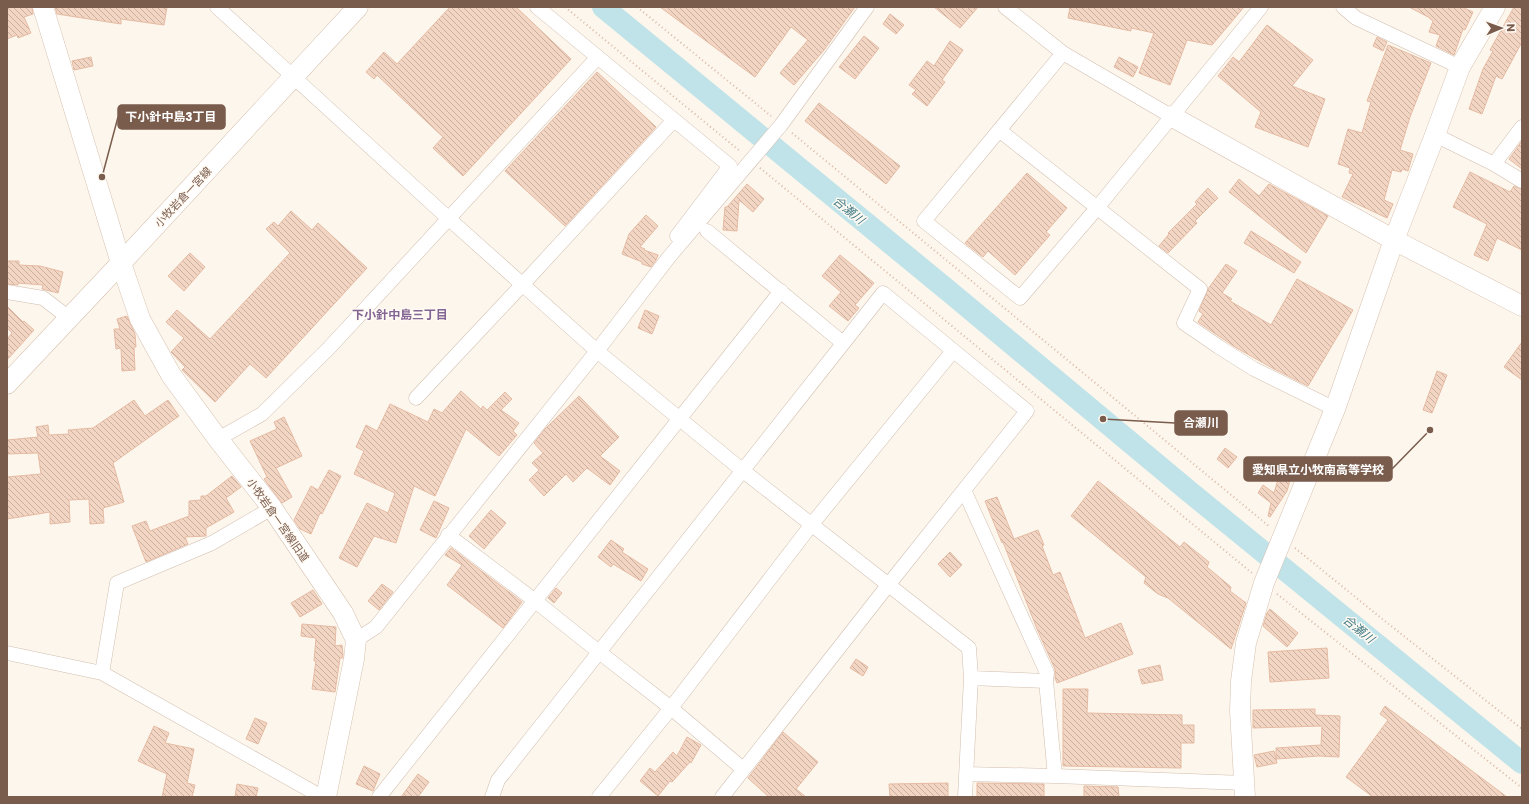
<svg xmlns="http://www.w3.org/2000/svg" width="1529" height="804" font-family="Poppins,'Noto Sans JP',sans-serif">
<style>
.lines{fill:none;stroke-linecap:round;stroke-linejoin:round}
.river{stroke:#bfe3e8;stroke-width:22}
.building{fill:url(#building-back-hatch);stroke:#e6bba3}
.street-casing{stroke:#d1beb0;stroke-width:15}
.secondary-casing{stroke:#d6c0b0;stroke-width:21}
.path{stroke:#d9b8a5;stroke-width:2;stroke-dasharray:1 3;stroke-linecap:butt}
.street{stroke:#fff;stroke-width:14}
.secondary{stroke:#fff;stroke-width:20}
.labels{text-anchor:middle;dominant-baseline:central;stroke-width:3;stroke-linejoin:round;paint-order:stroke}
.street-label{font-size:11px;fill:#7a5c4d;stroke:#fffaf3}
.water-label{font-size:12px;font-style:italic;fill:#437c86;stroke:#fffaf3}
.neighbourhood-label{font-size:12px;font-weight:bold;fill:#846695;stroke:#fffaf3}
.leader{fill:none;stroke:#7a5c4d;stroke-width:1.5}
.callout-dot{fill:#7a5c4d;stroke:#fffaf3;stroke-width:1.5}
.callout{fill:#7a5c4d;stroke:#7a5c4d;stroke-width:1.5}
.callout-label{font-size:12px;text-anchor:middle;font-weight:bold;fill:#fff}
</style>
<defs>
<pattern id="building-back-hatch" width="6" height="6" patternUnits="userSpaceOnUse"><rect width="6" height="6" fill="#f3d5c3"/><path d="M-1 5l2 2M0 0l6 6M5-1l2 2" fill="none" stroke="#cab0a1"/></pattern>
</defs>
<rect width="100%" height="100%" fill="#fdf6ec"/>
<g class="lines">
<path class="river" d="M603 7 951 293 1191 493 1522 763"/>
</g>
<path class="building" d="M7 7H32L33 14 24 17 31 33 18 38 17 35 7 39Z
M55 7H167L164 25 121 19V24L57 14Z
M450 7H516L571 59 463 176 433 148 443 137 377 75 374 79 366 72 384 52 397 64Z
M660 7H855L824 50 794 85 780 73 808 40 791 27 755 77Z
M934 7H978L960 28Z
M1070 7H1244L1212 45 1187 40 1170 85 1139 73 1154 33 1131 28V31L1068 18Z
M1409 7H1462L1473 12 1465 30 1463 29 1454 55 1436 46 1440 35 1429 32 1433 21 1430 19V18Z
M1514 7H1522V42L1502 79 1496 76 1482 114 1469 109 1483 69 1493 51 1490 50Z
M890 14 904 25 896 34 883 24Z
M1267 25 1313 60 1292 86 1325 99 1308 147 1255 127 1261 112 1218 76 1233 57 1239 62Z
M864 36 879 48 855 79 839 67Z
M1377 37 1387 42 1383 51 1373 46Z
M950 41 963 50 942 80 945 82 927 106 912 94 916 90 909 85 927 61 934 66Z
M1388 45 1431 63 1410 117 1400 150 1413 154 1408 171 1402 169 1401 172 1392 170 1384 200 1393 204 1387 218 1342 197 1353 174 1349 173 1350 168 1338 164 1348 129 1362 133 1371 102 1367 101Z
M91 57 93 66 74 70 72 61Z
M1119 57 1138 67 1133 77 1114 67Z
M597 72 656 127 565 226 505 171Z
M819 103 900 166 886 184 805 121Z
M1522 141V169L1509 159Z
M1470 172 1510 192 1514 186 1522 189V250L1497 238 1488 261 1474 255 1487 224 1453 207Z
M1027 173 1067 208 1046 232 1050 235 1015 275 988 251 983 257 965 243Z
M1239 179 1259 196 1269 184 1328 216 1306 253 1229 192Z
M747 184 764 199 753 212 739 200 737 231 723 230 725 207H727Z
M1208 188 1218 198 1195 221 1197 223 1168 253 1159 246 1169 234 1168 233 1197 204 1195 202Z
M291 211 312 230 318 223 367 268 266 378 250 364 215 402 182 370 185 367 171 352 184 338 166 322 177 310 210 339 290 253 266 229 274 222 278 226Z
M646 215 658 226 640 247 645 249 644 250 658 255 656 260 651 267 642 264V262L622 254 629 234Z
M1251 231 1301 262 1294 273 1244 243Z
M190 253 205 267 184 291 168 276Z
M840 255 874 283 855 305 859 308 848 321 829 306 841 292 822 276Z
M7 261H19V265L40 266 63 272 58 293 42 289 43 285 18 283V285L7 284Z
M1226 264 1237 271 1222 293 1232 299 1230 301 1271 325 1297 279 1353 310 1308 386 1274 369 1235 347 1198 322 1203 314 1199 311 1208 289Z
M7 306 23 322 24 321 34 330 7 360V339L12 333 7 328Z
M645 310 659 316 652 334 638 328Z
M127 316 135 334 136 347H134L135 370 122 371 121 348 116 349 114 329H120L117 319Z
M1522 342V380L1504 367Z
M1437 371 1447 375 1432 413 1423 410Z
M461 391 481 409 483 406 487 410 505 392 512 399 501 410 519 423 513 431 517 435 499 456 466 429 435 496 414 486 396 543 374 536 357 567 339 558 367 503 388 513 395 493 354 474 364 451 356 447 366 425 377 431 390 404 428 422 434 409 442 413Z
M579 396 619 437 600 456 620 471 610 485 587 468 573 482 566 474 544 496 529 480 539 470 532 463 543 453 534 443 545 429Z
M134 400 145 416 168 400 179 416 113 463 124 502 103 508 104 523 90 524 89 499 69 500 70 522 50 524V512L7 519V477L41 474 38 453 7 454V440L38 437 36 427 48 425 49 435 69 434 68 430 93 428Z
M284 417 302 456 276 468 292 497 282 503 264 479 267 477 250 441 277 429 274 422Z
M1225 448 1237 457 1228 468 1217 459Z
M1284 459 1295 462 1287 491 1270 517 1268 516 1271 503 1258 493 1263 485 1274 493Z
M329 470 341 476 322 514 320 513 311 534 300 529 294 520 311 486 318 490Z
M232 476 241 487 226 498 234 512 206 528V536L185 537 188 544 146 562 132 526 146 521 150 531 189 516V501L201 500V496H206Z
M1098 481 1180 547 1184 542 1209 562 1207 567 1231 587 1230 591 1246 603 1231 649 1168 598 1158 594 1144 583 1146 577 1071 516Z
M997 497 1014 539 1038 530 1044 545 1042 546 1053 575 1060 572 1085 638 1121 623 1133 654 1057 683 1055 678V669L1037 629 1003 542 1002 543 985 501Z
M434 501 449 508 436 538 420 530Z
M491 510 506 523 484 549 469 536Z
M611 540 624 549 622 552 648 569 641 581 613 564 611 567 598 557Z
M451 548 522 602 503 628 447 585 462 565 445 555Z
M950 552 962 565 950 577 938 564Z
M382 584 393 592 379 610 368 601Z
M556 588 562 593 554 603 548 598Z
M313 590 322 604 300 617 291 603Z
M1270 609 1298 633 1287 647 1263 626 1267 613Z
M302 624 336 627 335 646 342 645 343 655V658H340L335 692 312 689 316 661H314L316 638 301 636Z
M1327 648 1329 678 1270 682 1268 652Z
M856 659 868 667 863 676 850 668Z
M1160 665 1163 680 1142 684 1138 670Z
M1063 689H1088L1087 713 1182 715V725H1194V743H1181V768L1063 766Z
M1385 706 1507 797H1373L1346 777 1388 720 1380 714Z
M1315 709V715L1340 716 1339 757 1319 756 1276 759V748L1321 745 1322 726 1253 728V710Z
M255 718 267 723 258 744 246 739Z
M154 726 169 733 165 743 194 749 187 783 195 785 192 797H162L167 774 138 761Z
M783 732 818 762 796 789 806 797H769L748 778Z
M687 737 701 745 691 763 690 762 672 782 670 781 658 796 640 781 650 768 655 772 673 752 677 756Z
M1274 751 1277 763 1257 767 1254 755Z
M364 766 380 774 373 791 356 784Z
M418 774 429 782 418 797H401Z
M948 783V797H890L889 784Z
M977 783 1044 784V797H977Z
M237 784 258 788 256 797H235Z
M1084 786 1118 787 1119 797H1084Z"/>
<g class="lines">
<defs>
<path id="street" d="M217 7 448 218 597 351 742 470 969 648 971 678 965 797
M537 7 730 166 677 236
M1005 7 1063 53 1171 116
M1343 7 1356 18 1460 67
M1063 53 924 221 1020 298 1097 208 1261 7
M999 130 1200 289 1184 323 1219 347 1254 369 1335 409
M1435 135 1494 164 1522 181
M1494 164 1522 127
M707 231 843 343
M7 292 43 298 69 318
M416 398 522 285 674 120
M218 439 262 414 329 348 597 58
M964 490 1047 673 1046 681 1055 776
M448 535 534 600 599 652 671 708 743 769
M356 640 376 627 597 351 669 257 781 125 867 7
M7 653 102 673 322 797
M102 673 117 583 212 543 272 508
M971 678 1046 681
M966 774 1055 776 1245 783
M379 797 781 291
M492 797 498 780 883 293 1027 411 889 584 722 797
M599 797 671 708 812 524 953 351"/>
<path id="secondary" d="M43 7 121 263 140 319 171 375 218 439 272 508 343 613 356 640 354 659 326 797
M1171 116 1394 240 1522 306
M7 384 121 263 358 7
M1245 797 1240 711 1241 681 1246 643 1264 583 1335 409 1394 240 1435 135 1460 67 1495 7"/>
</defs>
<use href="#street" class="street-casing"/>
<use href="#secondary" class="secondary-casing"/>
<path class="path" d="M565 7 741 152
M637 7 771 116
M792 133 1270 527
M760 168 1252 573
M1295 548 1386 622 1522 729
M1277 594 1522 788"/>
<use href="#street" class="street"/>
<use href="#secondary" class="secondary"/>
</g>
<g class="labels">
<g class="street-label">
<text transform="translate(183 197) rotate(-47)">小牧岩倉一宮線</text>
<text transform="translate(278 520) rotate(55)">小牧岩倉一宮線旧道</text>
</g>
<g class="water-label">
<text transform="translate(849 210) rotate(39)">合瀬川</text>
<text transform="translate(1359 629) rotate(39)">合瀬川</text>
</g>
<g class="neighbourhood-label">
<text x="400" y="314">下小針中島三丁目</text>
</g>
</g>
<path class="leader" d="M102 177L118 117M1103 419L1175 423M1430 430L1392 469"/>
<g class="callout-dot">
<circle cx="102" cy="177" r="4"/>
<circle cx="1103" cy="419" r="4"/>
<circle cx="1430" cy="430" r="4"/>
</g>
<g class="callout">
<rect x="118" y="105" width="107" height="24" rx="4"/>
<rect x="1175" y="411" width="52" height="24" rx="4"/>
<rect x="1244" y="457" width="148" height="24" rx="4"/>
</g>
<g class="callout-label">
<text x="171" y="121">下小針中島3丁目</text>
<text x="1201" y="427">合瀬川</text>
<text x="1318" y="474">愛知県立小牧南高等学校</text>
</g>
<rect width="1529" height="804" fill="none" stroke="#7a5c4d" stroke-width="16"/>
<g transform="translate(1501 28) rotate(88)" stroke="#fffaf3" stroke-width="3" paint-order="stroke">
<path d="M0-3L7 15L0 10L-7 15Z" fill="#7a5c4d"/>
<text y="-6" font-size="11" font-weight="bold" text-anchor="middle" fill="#7a5c4d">N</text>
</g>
</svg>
